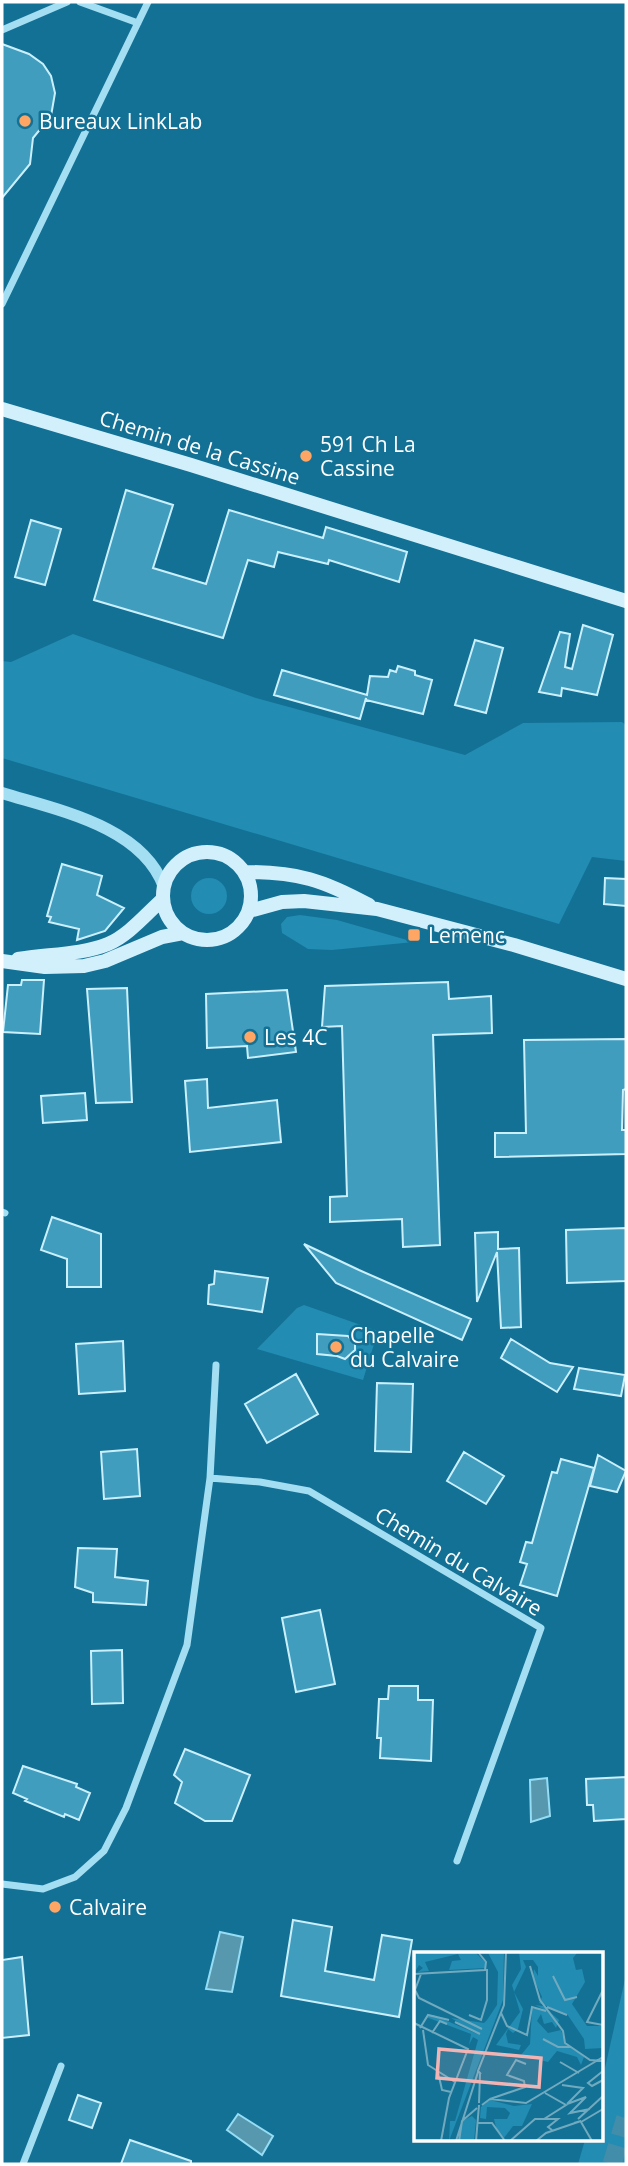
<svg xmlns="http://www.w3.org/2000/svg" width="628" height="2166" font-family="'Open Sans',sans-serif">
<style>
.green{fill:#228cb2}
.water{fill:#5798af;stroke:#95ddf5;stroke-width:2}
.building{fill:#409dbe;stroke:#cbf0fd;stroke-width:2}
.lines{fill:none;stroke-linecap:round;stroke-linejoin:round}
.trunk-tunnel{stroke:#428daa;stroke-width:19;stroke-dasharray:19 10;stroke-linecap:butt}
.minor{stroke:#a3def2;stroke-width:7}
.tertiary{stroke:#a3def2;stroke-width:12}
.secondary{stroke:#d2f0fc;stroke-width:14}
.poi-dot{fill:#ffa664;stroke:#137195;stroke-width:2.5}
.labels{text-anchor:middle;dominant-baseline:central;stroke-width:5;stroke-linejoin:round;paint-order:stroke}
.poi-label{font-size:21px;fill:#fff;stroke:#137195;text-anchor:start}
.street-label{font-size:21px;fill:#fff;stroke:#137195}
.inset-road{fill:none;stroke:#71aabf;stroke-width:2}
.view{fill:#f1b4b4;fill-opacity:0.15;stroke:#f1b4b4;stroke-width:3.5}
.inset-edge{fill:none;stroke:#fff;stroke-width:3.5}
</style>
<rect width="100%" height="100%" fill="#137195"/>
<path class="green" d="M73 634 256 698 465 755 523 723 622 722 626 725V861L592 857 559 924 2 758V661L11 662Z
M191 896a18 18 0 1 1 36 0a18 18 0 1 1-36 0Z
M300 915 337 920 414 942 332 950 308 949 282 933 281 924 287 917Z
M304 1305 378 1331 363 1380 257 1349 297 1308Z
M626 1975V2164H578L585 2140H602V2081Z"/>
<path class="water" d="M547 1778 550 1816 531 1822 530 1780Z
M220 1932 243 1937 232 1992 206 1989Z
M238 2114 273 2136 262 2155 227 2130Z"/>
<path class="building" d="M2 44 29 54 43 64 51 76 55 93 51 116 33 138 30 164 2 198Z
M126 490 173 505 153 568 206 584 229 510 323 538 326 527 407 552 399 582 329 560 328 564 278 552 274 567 248 560 223 638 94 600Z
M31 520 61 529 45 585 15 577Z
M583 625 613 635 597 695 562 688 561 696 539 692 560 632 570 634 565 667 572 669Z
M475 640 503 648 486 713 455 705Z
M398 666 415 671V675L432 680 423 714 366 700V698L360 719 274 695 282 670 367 695 370 676 388 677 390 670 396 672Z
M62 864 102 876 97 895 124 908 105 931 77 940 79 929 49 922 51 917 47 916Z
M605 878 626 879V906L604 904Z
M22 980H44L40 1034 3 1032 8 985H21Z
M448 982 449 999 491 996 492 1033 433 1035 440 1245 403 1247 402 1219 330 1222V1197L347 1196 342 1026 322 1027 325 986Z
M127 988 132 1102 96 1103 87 989Z
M287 990 296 1052 248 1058 247 1046 207 1048 206 994Z
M626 1039V1089L623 1090 622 1130H626V1154L495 1157V1133H526L524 1040Z
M207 1079 208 1108 277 1100 281 1142 190 1152 185 1081Z
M85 1093 87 1120 43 1123 41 1096Z
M52 1217 101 1234V1287H67V1259L41 1250Z
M626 1228V1281L567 1283 566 1230Z
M498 1232V1249L519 1248 521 1327 501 1328 497 1252 477 1302 475 1233Z
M304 1244 359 1270 471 1319 462 1340 336 1283Z
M215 1271 268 1278 262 1312 208 1304 209 1285 214 1284Z
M317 1334 348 1336 355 1344V1350L345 1359 337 1356 317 1354Z
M511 1339 550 1363 573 1367 557 1392 501 1358Z
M123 1341 125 1391 79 1394 76 1344Z
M579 1368 625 1375 621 1396 574 1389Z
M296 1374 318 1414 267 1443 245 1404Z
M377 1383 413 1384 411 1452 375 1451Z
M137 1449 140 1496 104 1499 101 1452Z
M464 1452 504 1476 486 1504 447 1481Z
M598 1455 626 1471 617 1492 590 1486Z
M561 1459 594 1468 557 1596 520 1585 527 1564 520 1562 526 1542 532 1543 552 1472 557 1473Z
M78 1548 117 1549 115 1577 148 1581 146 1605 93 1602V1593L75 1587Z
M320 1610 335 1684 296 1692 282 1618Z
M122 1650 123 1703 92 1704 91 1651Z
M389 1686H418V1700H433L431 1761 380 1758 381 1738H377L379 1699H388Z
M185 1749 250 1775 232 1821H205L175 1803 182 1782 174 1775Z
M23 1766 77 1784 76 1787 90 1793 79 1820 65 1814 64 1817 25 1801 27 1799 13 1793Z
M626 1777V1819L594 1821 593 1805H587L586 1779Z
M293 1920 332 1927 325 1971 374 1980 382 1935 412 1940 399 2017 281 1996Z
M22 1957 29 2035 2 2038V1960Z
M78 2095 101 2103 92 2128 69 2120Z
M130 2140 191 2161V2164H121Z"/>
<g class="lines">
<path class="trunk-tunnel" d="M612 2164 626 2117"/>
<path class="minor" d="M80 2 138 23
M2 30 67 2
M2 304 148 2
M2 1212 5 1213
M210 1478 216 1365
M2 1884 43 1889 75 1877 104 1851 126 1808 187 1645 210 1478 260 1482 309 1491 541 1628 457 1861
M23 2164 61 2066"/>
<path class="tertiary" d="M2 793C57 810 142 826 164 887"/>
<path class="secondary" d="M2 409 191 465 626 601
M163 896a44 44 0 1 1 88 0a44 44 0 1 1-88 0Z
M245 872C298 872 323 880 369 905
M249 911 282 902 304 901 377 909 514 945 626 979
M18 959C47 954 81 955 108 944 129 935 146 914 163 899
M2 961 45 967 84 966 105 961 162 937 183 933"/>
</g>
<g class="poi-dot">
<circle cx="25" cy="121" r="7"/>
<circle cx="306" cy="456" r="7"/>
<rect x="407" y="928" width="14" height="14" rx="3.5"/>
<circle cx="250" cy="1037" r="7"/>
<circle cx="336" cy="1347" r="7"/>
<circle cx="55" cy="1907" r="7"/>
</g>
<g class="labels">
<g class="poi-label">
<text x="39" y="121">Bureaux LinkLab</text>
<text x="320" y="444">591 Ch La<tspan x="320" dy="24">Cassine</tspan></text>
<text x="428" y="935">Lemenc</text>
<text x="264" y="1037">Les 4C</text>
<text x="350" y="1335">Chapelle<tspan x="350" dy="24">du Calvaire</tspan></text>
<text x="69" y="1907">Calvaire</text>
</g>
<g class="street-label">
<text transform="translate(200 447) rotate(17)">Chemin de la Cassine</text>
<text transform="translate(459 1561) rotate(31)">Chemin du Calvaire</text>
</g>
</g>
<g transform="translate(414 1952)">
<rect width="189" height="189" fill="#137195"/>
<path d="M5 0H61L72 11 71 16 35 18 38 9 47 8 44 2 11 10 15 19 4 20 9 16 5 13 0 22V3ZM90 0 89 48 35 189 36 169H41L64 88 59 85 55 93 57 82 12 65 19 63 66 83 37 66 70 71 73 68 83 53 84 20 74 1ZM105 0H164L159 6 162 18 168 17 171 30 158 52 173 74H189V96L171 97 170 87 153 62 125 51 128 45 119 25 120 17 124 24V15L119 8H109L112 15 100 40 109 57 104 77 99 81 94 77 92 82 94 91 107 93 105 98 82 93 106 60 98 33 107 17ZM121 53 129 54 145 68 142 76 138 70 130 72 127 62 123 69 134 81 147 78 151 90 170 105 167 113 163 105 143 99 134 110 107 103 116 92 118 57H129ZM76 148 100 154 118 152 108 174H99L90 186 83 179 80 167H93L96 161 91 156 73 155 72 167 66 166 67 155ZM58 164 62 168 60 189H45L48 169Z" fill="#228cb2"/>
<path class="inset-road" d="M116 14 126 48 149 79 151 91 176 108 189 109M0 22 71 18 72 10 64 0M7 22 1 38 5 46 68 77M139 24 151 48 163 45M189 38 173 70 189 73M133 55 153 63M87 61 93 74 113 83 118 55 132 59M55 63 67 68 73 48V17M41 70 66 82M0 71 54 97 35 146 27 189M6 76 14 63 35 68M9 78 14 113 41 130M18 81 26 69 33 72M129 87 144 95H156M146 110 165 121M189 119 174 131 178 134 189 128M24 120 28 138 37 140M67 122 64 119 90 53 92 0M148 133 169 136 153 152M76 147 111 135 110 129 93 123 102 108 112 112M65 151 66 122M153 152 172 145 156 161 176 157M68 153 76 147 112 151 189 105M130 167 152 153 131 141M164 167 189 144M167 170 178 189M167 170 189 157M64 171H78L91 189M42 189 64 120M45 189 48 169 63 156M62 189 65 153M96 189 121 167H144L134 175 138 178M122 189 132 181 167 169 160 171"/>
<path class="view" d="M25 97 127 106 125 135 23 126Z"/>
<rect width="189" height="189" class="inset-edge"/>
</g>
<rect width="628" height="2166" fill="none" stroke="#ffffff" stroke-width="7"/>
</svg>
